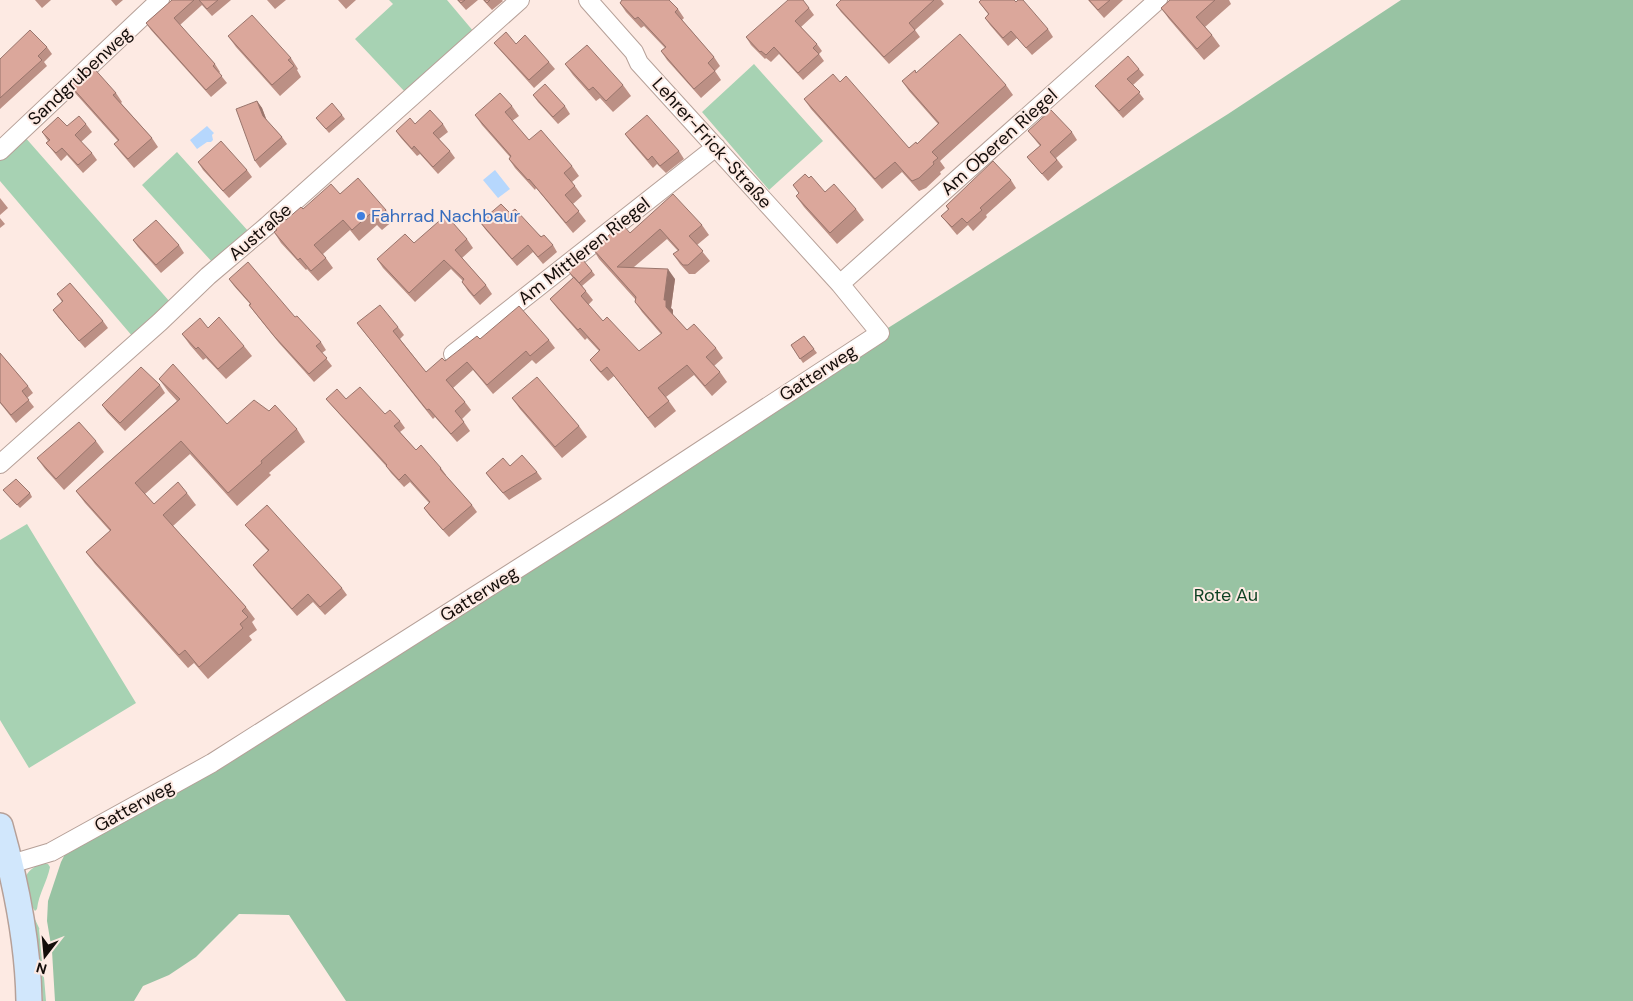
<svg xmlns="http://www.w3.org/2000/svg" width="1633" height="1001" font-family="'DM Sans',sans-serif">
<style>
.green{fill:#a7d2b3}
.forest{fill:#98c3a3}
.water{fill:#b6d7fd}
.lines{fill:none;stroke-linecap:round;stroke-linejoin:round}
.minor-casing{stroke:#b6a098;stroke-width:20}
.secondary-casing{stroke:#b6a098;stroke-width:28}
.minor{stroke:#fff;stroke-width:18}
.secondary{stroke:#d1e7fc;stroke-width:25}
.wall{fill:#bc9085}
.shaded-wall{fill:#99756c}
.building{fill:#dba79b;stroke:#99756c}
.shop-dot{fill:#3f7fe0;stroke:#fdeae3;stroke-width:2}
.labels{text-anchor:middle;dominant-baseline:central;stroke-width:4;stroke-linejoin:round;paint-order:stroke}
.street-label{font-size:18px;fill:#140d0a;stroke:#fdeae3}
.shop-label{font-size:18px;fill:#366cbe;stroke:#fdeae3;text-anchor:start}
.park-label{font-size:18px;fill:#0f4224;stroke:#fdeae3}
</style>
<rect width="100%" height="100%" fill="#fdeae3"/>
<path class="green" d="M389 0H447L474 32 406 93 355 39 393 4Z
M754 64 823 141 769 190 702 112Z
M24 136 170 302 133 337 0 181V158Z
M177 152 249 232 213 263 142 185Z
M27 524 136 703 29 768 0 720V540Z
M44 863 48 864 50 867C47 882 39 893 37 909L35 911 31 905 26 876C29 870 37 864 44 863Z
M32 913 40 930 46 1001H43L39 960Z"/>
<path class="forest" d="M1401 0H1633V1001H346L289 915 239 914 196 957 169 975 143 986 134 1001H55L52 951 47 921 48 901 61 862 67 850 880 333 1228 114Z"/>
<path class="water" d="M207 126 214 133 212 135 213 140 211 142H207L197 149 190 140Z
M495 170 510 189 498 198 483 180Z"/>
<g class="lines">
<defs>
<path id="minor" d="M0 151 160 0
M840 284 1158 0
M453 354 716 147
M0 464 160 322 208 276 267 226 520 0
M11 864 51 852 212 763 610 510 880 333 840 284 639 63 634 52 588 0"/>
<path id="secondary" d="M0 826C16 883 28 942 29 1001"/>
</defs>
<use href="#minor" class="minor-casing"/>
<use href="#secondary" class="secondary-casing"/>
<use href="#minor" class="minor"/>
<use href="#secondary" class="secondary"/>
</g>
<path class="wall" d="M35 0H51L42 8Z
M111 0H123L116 6Z
M172 0H231L212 16 202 5 180 25 215 64 220 72 219 73 227 83 211 97 151 30 146 23Z
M267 0H286L275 9Z
M338 0H356L346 9Z
M457 0H478L466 10Z
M483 0H502L503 1 492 10Z
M621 0H669L678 9 684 18 682 20 714 57 720 66 715 71 721 80 701 98 667 60 661 51 665 48 644 26 641 28 626 12 620 3 622 1Z
M841 0H941L944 4 915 30 920 37 889 64 841 12 836 5Z
M1088 0H1123L1104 18Z
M1170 0H1229L1231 4 1205 27 1212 35 1220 46 1204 60 1169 19 1161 8Z
M979 2 1048 29 1053 37 1032 55 1017 38 1008 46 990 25 985 18 988 14Z
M809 8 814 15 801 27 817 44 822 51 819 54 824 61 803 80 779 54 771 62 766 58 765 59 751 45 746 37Z
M228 36 291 58 298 69 297 70 301 77 280 96 236 47Z
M494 43 516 44 549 62 555 69 534 88 500 50Z
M47 47 52 54 44 62 47 66 0 109V59Z
M565 64 623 85 631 96 613 112 600 98 596 101 573 75Z
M1139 69 1144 75 1133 85 1144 99 1123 118 1100 92 1095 86Z
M916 73 1006 85 1013 95 940 161 945 168 940 172 941 174 926 188 919 191 902 172 882 189 811 109 804 99 840 82 909 148 917 144 938 124 909 91 902 81Z
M70 85 116 93 122 102 121 103 152 138 158 147 134 168 121 153 114 144 118 141 76 94Z
M533 95 565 106 570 114 558 124 538 102Z
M257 101 262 108 267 121 282 137 287 144 260 168 255 161Z
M512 106 519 116 512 121 529 140 572 166 579 176 572 182 582 196 573 204 586 221 573 233 536 188 535 190 515 168 509 159 510 157 482 125 475 115Z
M342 115 345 119 329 133 316 118Z
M86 124 92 132 81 142 92 153 97 160 83 173 67 155 61 161 52 150 46 143 48 141 42 132 67 126Z
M415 124H443L448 132 439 139 450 151 455 158 438 174 420 154 417 156 401 138 396 131Z
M1028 131 1072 132 1077 140 1056 158 1063 167 1048 181 1033 164 1027 157 1040 146Z
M625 134 679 151 684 159 666 173 657 164 653 168 630 141Z
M198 162 247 170 252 177 229 198 203 170Z
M809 178 825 192 856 209 864 220 837 244 804 207 796 196 799 193 793 185Z
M1011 180 1016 188 986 215 987 217 973 231 968 225 957 235 947 223 941 216 948 210 946 206Z
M340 194 386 210 394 220 382 230 377 225 359 241 350 230 323 254 333 268 318 281 307 269 306 270 281 243 274 232 276 230 269 221 286 220 303 209Z
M0 198 8 208 0 215Z
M510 213 553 245 557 252 543 264 533 252 517 266 485 229 480 222Z
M0 218 5 224 0 228Z
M702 225 709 235 697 245 710 261 695 274H689L680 264 673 254 678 251 667 239 634 267 675 279 671 308 673 310V315L687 330 716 348 723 358 714 366 720 372 727 382 712 396 694 375 666 397 676 411 655 428 614 376 608 381 597 369 590 360 599 351 587 338 585 340 557 308 550 299 573 278 568 271H592L595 275 582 286 593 300 588 305 603 321 639 351 661 334 642 312 635 302V299L599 259 593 249 630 233Z
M467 239 473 248 462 258 486 285 492 294 480 305 468 291 462 282 463 281 451 269 415 302 383 268 377 259 414 243Z
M133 240 179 245 184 253 161 273 138 247Z
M229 279 295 317 321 342 326 350 322 353 332 366 314 382 279 343 255 313 249 305 250 304 234 286Z
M57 294 103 321 108 328 85 348 58 317 53 310 62 302Z
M357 323 398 327 404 335 400 339 426 372 445 361 480 339 549 340 555 348 536 364 532 360 493 394 473 370 453 388 465 402 471 410 462 419 470 431 457 442 435 417 433 419Z
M208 328 244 346 252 356 226 379 206 358 203 360 190 345 182 334Z
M804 336 817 353 803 363 791 345Z
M0 353 28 386 33 393 27 398 34 407 16 423 0 403Z
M159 379 227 424 269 411 297 429 305 442 269 473 271 475 237 506 190 454 145 494 154 504 187 493 196 505 173 526 246 607 255 619 252 622 257 630 249 636 252 640 208 679 194 663 188 668 95 564 86 552 110 531 85 503 76 491 177 401 168 391Z
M160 385 165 393 125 431 107 412 102 405Z
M512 398 579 426 587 437 562 458 520 409Z
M326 399H346L400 421 405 428 400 432 416 450 441 468 446 475V476L472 505 477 512 449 537 429 515 424 508 429 503 410 482 404 487 391 473 386 466 332 406Z
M96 441 104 452 64 490 45 469 37 458Z
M510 466 537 472 542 479 509 500 491 480 486 473Z
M3 490 30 493 32 497 20 508Z
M245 525 342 588 347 595 325 615 313 602 297 616 258 572 253 565 268 551 251 532Z"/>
<path class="shaded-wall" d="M257 101 262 108 268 124 263 116Z
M668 269 675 279 671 308 673 310V317L666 307 664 300Z"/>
<path class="building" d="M172 0H194L174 18 215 64 213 66 222 76 206 90 146 23Z
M199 0H218L207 9Z
M458 0H465L461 3Z
M484 0H490L487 3Z
M622 0H669L678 9 675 12 714 57 708 63 715 71 694 89 661 51 666 47 638 17 635 19 620 3Z
M788 0H803L809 8 795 21 817 44 813 48 819 54 798 73 774 47 766 55 761 51 760 52 746 37Z
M841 0H934L909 23 915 30 884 57 836 5Z
M981 0H1014L1016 2 1018 0H1023L1048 29 1026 48 1011 31 1003 38 985 18 989 14 979 2Z
M1089 0H1110L1098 10Z
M1170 0H1215L1196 17 1212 35 1197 49 1161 8Z
M252 15 291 58 288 60 294 66 272 85 228 36Z
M30 30 47 47 38 56 42 60 0 98V59Z
M506 32 516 44 525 35 549 62 529 80 494 43Z
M960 34 1006 85 932 152 938 158 933 162 934 164 919 178 912 181 895 162 875 179 804 99 833 74 840 82 846 76 909 148 916 142 917 144 939 123 902 81 915 70 916 73Z
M587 45 623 85 606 101 593 87 589 90 565 64Z
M1128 56 1139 69 1127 79 1140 92 1119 111 1095 86Z
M91 65 116 93 113 95 152 138 128 159 114 144 119 140 70 85Z
M545 84 565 106 553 117 533 95Z
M500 93 512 106 505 112 529 140 541 130 572 166 564 173 575 186 565 195 579 211 566 223 529 179 528 180 509 159 511 156 475 115Z
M257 101 263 116 282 137 255 161 236 109Z
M332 103 342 115 326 129 316 118Z
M430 110 443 124 433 133 450 151 433 167 414 146 412 149 396 131 410 118 415 124Z
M1051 110 1072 132 1050 152 1057 160 1042 174 1027 157 1041 145 1028 131Z
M647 115 679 151 660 166 652 156 648 160 625 134Z
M79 116 86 124 75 135 92 153 78 165 62 148 56 153 46 143 50 140 42 132 58 117 67 126Z
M221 141 247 170 223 191 198 162Z
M993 161 1011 180 980 208 982 210 967 223 962 218 952 227 941 216 949 209 946 206Z
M805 174 809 178 811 176 825 192 834 184 856 209 830 233 796 196 799 193 793 185Z
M358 178 386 210 375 220 370 214 352 230 343 220 314 245 326 258 311 271 300 258 298 260 274 232 277 230 269 221 279 212 286 220 301 207 303 209 331 184 340 194Z
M673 194 702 225 689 236 703 251 688 265H683L673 254 679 250 660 229 617 267 668 269 664 300H666V307L687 330 694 324 716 348 706 357 720 372 705 386 687 365 658 388 669 401 648 418 607 367 601 372 590 360 600 350 580 328 578 330 550 299 574 277 586 291 581 296 603 321 607 317 639 351 662 333 635 302 636 297 593 249 622 224 630 233Z
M501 204 510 213 515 209 541 237 544 235 553 245 538 257 528 245 512 259 480 222Z
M446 215 467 239 455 250 486 285 474 296 462 282 464 279 444 260 409 293 377 259 405 234 414 243Z
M156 220 179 245 156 265 133 240Z
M583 260 592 271 579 283 568 271Z
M248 262 295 317 297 316 321 342 316 346 327 358 309 374 274 336 249 305 251 304 229 279Z
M70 283 103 321 79 341 53 310 63 301 57 294Z
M380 305 398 327 393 331 426 372 442 358 445 361 477 336 480 339 519 306 549 340 530 356 526 351 487 385 467 362 446 380 465 402 455 411 464 422 451 434 429 409 427 410 357 323Z
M219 317 244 346 218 369 198 347 196 349 182 334 200 318 208 328Z
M804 336 814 349 800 359 791 345Z
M0 353 28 386 22 391 29 400 11 415 0 402Z
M173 364 227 424 254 400 269 411 275 405 297 429 261 461 262 463 228 493 181 441 135 483 154 504 178 482 187 493 163 515 246 607 242 611 248 617 240 624 243 628 199 667 185 650 179 655 86 552 111 530 76 491 180 399 159 379Z
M141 367 160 385 120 423 102 405Z
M537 377 579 426 555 447 512 398Z
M360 387 385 414 390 410 400 421 394 426 416 450 421 445 441 468 440 469 472 505 443 530 424 508 430 502 405 474 399 480 386 466 387 465 326 399 337 389 346 399Z
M79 422 96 441 56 479 37 458Z
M522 455 537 472 503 493 486 473 503 458 510 466Z
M16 479 30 493 17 505 3 490Z
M267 505 342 588 320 607 308 594 292 609 253 565 269 550 245 525Z"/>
<circle class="shop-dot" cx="361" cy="216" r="5"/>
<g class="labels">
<g class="street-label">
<text transform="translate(80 76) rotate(-43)">Sandgrubenweg</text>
<text transform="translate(999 142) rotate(-42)">Am Oberen Riegel</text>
<text transform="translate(712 143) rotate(48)">Lehrer-Frick-Straße</text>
<text transform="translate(260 232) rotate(-41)">Austraße</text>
<text transform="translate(584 251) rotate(-38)">Am Mittleren Riegel</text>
<text transform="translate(818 373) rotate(-33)">Gatterweg</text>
<text transform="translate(479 594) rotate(-32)">Gatterweg</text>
<text transform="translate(134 806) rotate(-29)">Gatterweg</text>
</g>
<g class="shop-label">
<text x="371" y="216">Fahrrad Nachbaur</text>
</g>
<g class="park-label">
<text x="1226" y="595">Rote Au</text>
</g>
</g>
<g transform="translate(45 956) rotate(196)" stroke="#fdeae3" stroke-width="4" paint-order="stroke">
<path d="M0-4L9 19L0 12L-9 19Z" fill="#140d0a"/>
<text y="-8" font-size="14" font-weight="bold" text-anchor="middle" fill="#140d0a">N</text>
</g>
</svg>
